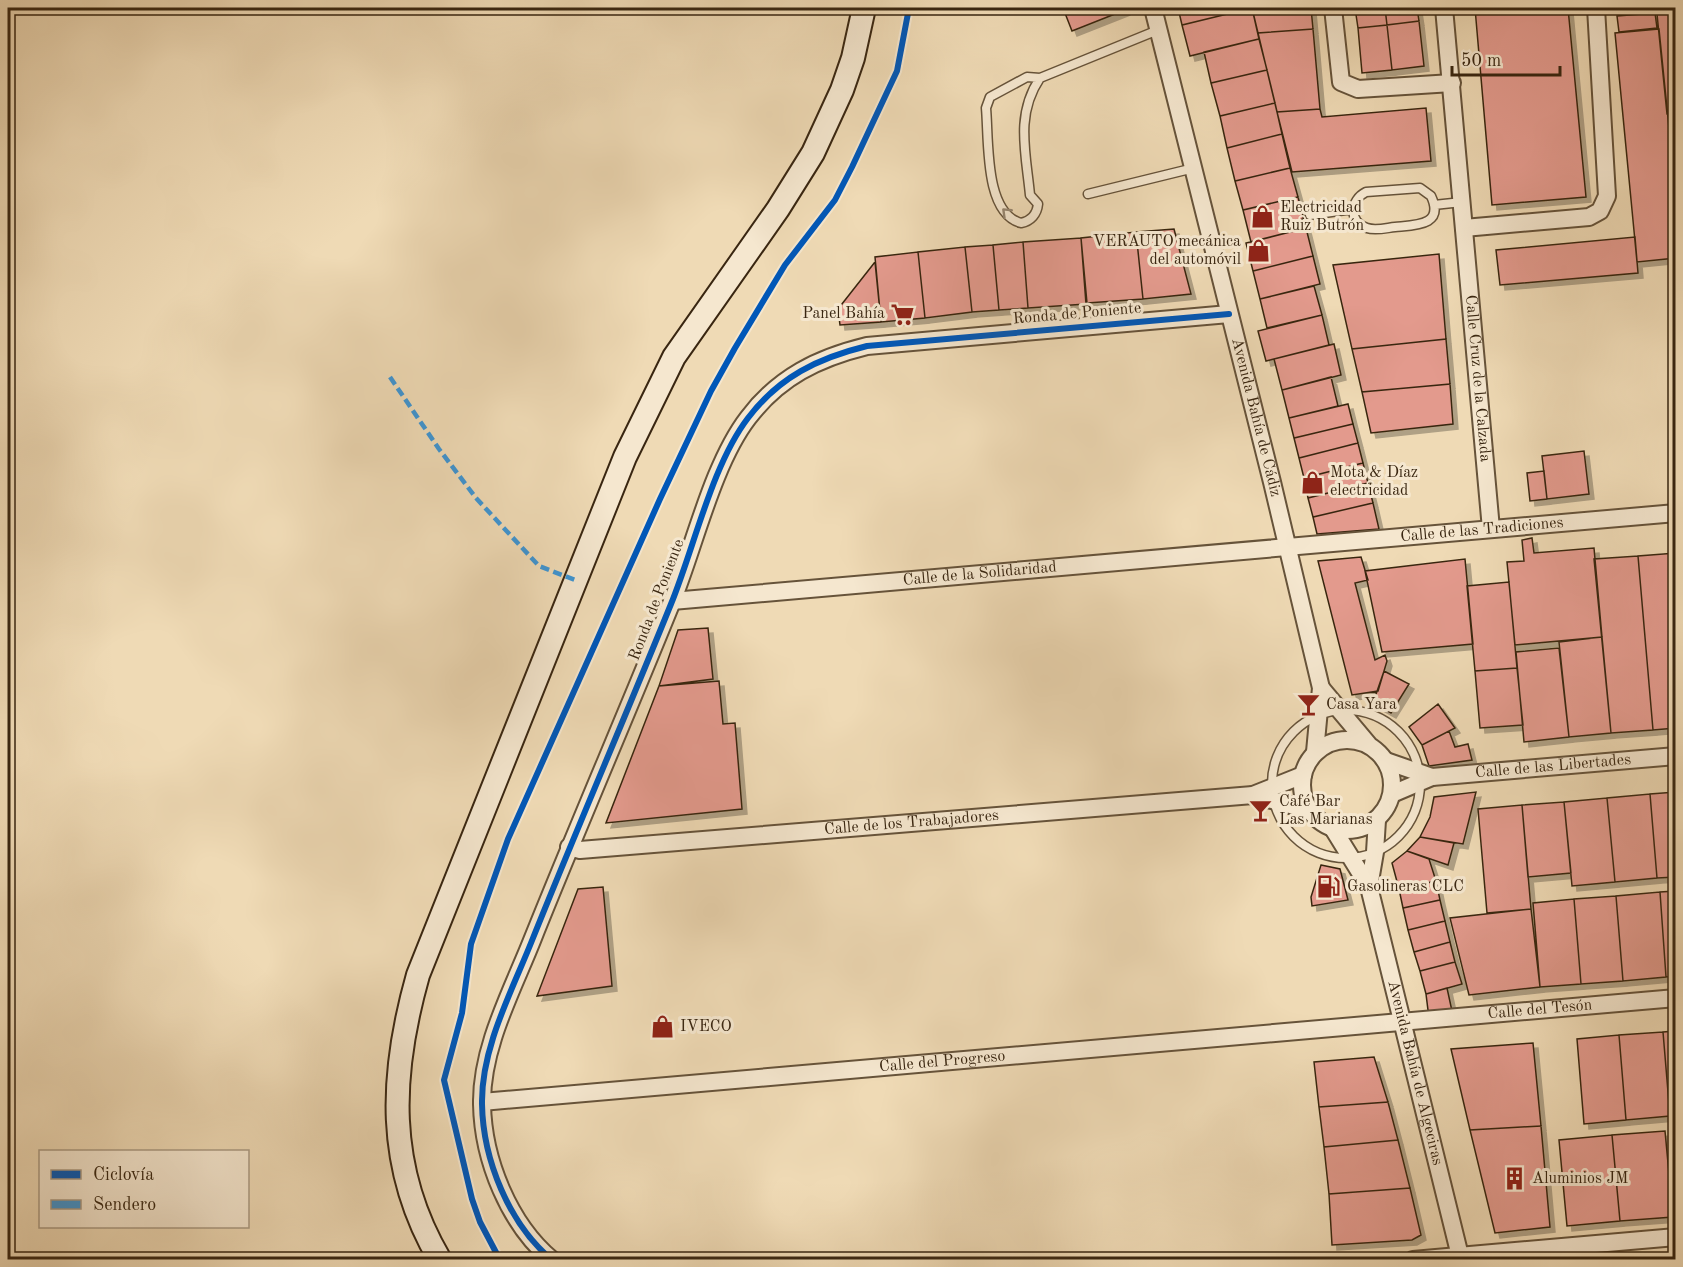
<svg xmlns="http://www.w3.org/2000/svg" width="1683" height="1267" font-family="'Old Standard TT',serif">
<style>
.building{fill:#e39a8d;stroke:#392611;stroke-width:1.5;filter:url(#shadow)}
.lines{fill:none;stroke-linecap:round;stroke-linejoin:round}
.service-casing{stroke:#66533a;stroke-width:11}
.minor-casing{stroke:#66533a;stroke-width:20}
.secondary-casing{stroke:#392611;stroke-width:26}
.service{stroke:#f5e7cf;stroke-width:8}
.minor{stroke:#f5e7cf;stroke-width:16}
.secondary{stroke:#f5e7cf;stroke-width:22}
.quiet{stroke:#3e95d3;stroke-width:4.5;stroke-dasharray:9 4.5;stroke-linecap:butt}
.cycleway-casing{stroke:#f5e7cf;stroke-width:10}
.cycleway{stroke:#0057b8;stroke-width:6}
.oneway{stroke:#978670}
.labels{text-anchor:middle;dominant-baseline:central;stroke-width:6;stroke-linejoin:round;paint-order:stroke}
.poi-label{font-size:16px;fill:#392611;stroke:#f5e7cf;text-anchor:start}
.street-label{font-size:16px;fill:#392611;stroke:#f5e7cf}
</style>
<defs>
<filter id="shadow"><feDropShadow dx="5" dy="5" stdDeviation="0" flood-color="#0004"/></filter>
</defs>
<rect width="100%" height="100%" fill="#efdab5"/>
<filter id="stains"><feTurbulence type="fractalNoise" baseFrequency=".00333" numOctaves="4"/><feColorMatrix values="0 0 0 0 .2 0 0 0 0 .09 0 0 0 0 .02 0 0 0 .5 -.17"/></filter>
<radialGradient id="worn" r=".72"><stop offset=".6" stop-color="#630" stop-opacity="0"/><stop offset="1" stop-color="#630" stop-opacity=".3"/></radialGradient>
<path class="building" d="M1063 8H1124L1125 10 1072 31Z
M1178 8H1252L1182 25Z
M1252 8H1311L1313 29 1258 33Z
M1252 8 1259 39 1190 56 1182 25Z
M1355 8H1385L1387 25 1358 28Z
M1385 8H1417L1419 21 1387 25Z
M1475 8H1568L1586 197 1492 205Z
M1657 8H1676V12L1657 14Z
M1676 12V113L1667 114 1657 14Z
M1655 13 1657 28 1619 32 1617 16Z
M1419 21 1424 66 1392 70 1387 25Z
M1387 25 1392 70 1362 73 1358 28Z
M1313 29 1320 109 1277 112 1258 33Z
M1659 29 1676 197V258L1637 262 1615 33Z
M1259 39 1267 70 1211 83 1204 52Z
M1267 70 1275 103 1220 116 1211 83Z
M1275 103 1282 134 1227 148 1220 116Z
M1426 108 1431 161 1292 172 1277 112 1320 109 1322 117Z
M1282 134 1290 168 1235 181 1227 148Z
M1290 168 1298 197 1243 210 1235 181Z
M1298 197 1306 228 1251 242 1243 210Z
M1306 228 1313 256 1253 271 1246 243Z
M1174 229 1191 294 1143 299 1136 232Z
M1136 232 1143 299 1087 303 1081 238Z
M1635 237 1638 273 1500 285 1496 250Z
M1081 238 1086 304 1028 308 1023 242Z
M1023 242 1028 308 999 310 993 245Z
M993 245 999 310 972 312 965 247Z
M965 247 972 312 925 318 918 252Z
M918 252 925 318 881 322 875 257Z
M1439 254 1446 339 1352 349 1333 265Z
M1313 256 1320 284 1260 299 1253 271Z
M875 262 881 322 840 325 838 309Z
M1314 286 1322 315 1267 328 1260 299Z
M1322 315 1329 345 1266 361 1258 331Z
M1446 339 1450 384 1362 392 1352 349Z
M1334 344 1341 375 1282 390 1274 359Z
M1331 377 1338 406 1289 418 1282 390Z
M1450 384 1453 424 1371 433 1362 392Z
M1348 404 1353 424 1294 438 1289 418Z
M1353 424 1358 443 1299 458 1294 438Z
M1358 443 1363 463 1304 478 1299 458Z
M1584 451 1589 494 1547 499 1542 456Z
M1363 463 1368 483 1308 498 1304 478Z
M1544 471 1547 499 1530 501 1527 473Z
M1368 483 1373 503 1313 517 1308 498Z
M1373 503 1379 529 1317 534 1313 517Z
M1532 538 1534 553 1594 548 1602 637 1515 645 1507 562 1524 561 1522 540Z
M1676 553V728L1653 730 1638 556Z
M1638 556 1653 730 1611 733 1594 559Z
M1361 557 1368 580 1355 583 1375 660 1385 655 1387 661 1378 691 1352 695 1318 561Z
M1465 559 1473 644 1382 652 1365 571Z
M1509 582 1517 668 1475 671 1467 586Z
M708 628 713 679 659 686 678 630Z
M1602 637 1611 733 1569 737 1559 642Z
M1559 648 1569 737 1524 742 1516 652Z
M1517 668 1523 725 1480 728 1475 671Z
M1384 671 1409 684 1391 713 1373 703Z
M719 681 723 724 735 723 742 809 606 823 659 686Z
M1438 704 1455 728 1422 745 1409 727Z
M1449 731 1455 747 1468 744 1472 760 1429 766 1422 745Z
M1476 792 1463 844 1420 837 1430 817 1434 797Z
M1676 792V877L1657 878 1650 794Z
M1650 794 1657 878 1615 882 1607 798Z
M1607 798 1615 882 1572 886 1564 802Z
M1564 802 1571 873 1528 877 1522 805Z
M1522 805 1531 909 1487 913 1478 809Z
M1420 837 1454 843 1448 865 1407 851Z
M1407 851 1429 859 1436 881 1399 889 1392 863Z
M1321 865 1340 869 1348 900 1312 906 1311 897Z
M1436 881 1440 900 1403 908 1399 889Z
M603 887 612 986 537 996 578 889Z
M1676 891V976L1666 977 1660 892Z
M1660 892 1666 977 1623 981 1616 896Z
M1616 896 1623 981 1581 984 1574 899Z
M1574 899 1581 984 1540 987 1533 903Z
M1440 900 1445 921 1408 930 1403 908Z
M1531 909 1540 987 1469 995 1450 918Z
M1445 921 1450 942 1414 952 1408 930Z
M1450 942 1455 962 1420 971 1414 952Z
M1455 962 1462 984 1426 994 1420 971Z
M1447 988 1452 1011 1433 1014 1428 1010 1426 994Z
M1676 1031V1116H1670L1663 1032Z
M1663 1032 1670 1116 1626 1120 1619 1035Z
M1619 1035 1626 1120 1584 1124 1577 1039Z
M1533 1043 1541 1126 1470 1130 1451 1049Z
M1374 1057 1388 1102 1319 1107 1314 1062Z
M1388 1102 1398 1140 1324 1147 1319 1107Z
M1541 1126 1550 1227 1495 1233 1470 1130Z
M1665 1131 1673 1217 1620 1221 1612 1135Z
M1612 1135 1620 1221 1567 1226 1559 1140Z
M1398 1140 1410 1188 1329 1194 1324 1147Z
M1410 1188 1421 1235 1412 1240 1332 1245 1329 1194Z"/>
<g class="lines">
<defs>
<path id="service" d="M1040 78C1015 115 1026 153 1030 195L1038 204C1037 214 1031 221 1021 223 984 213 989 140 986 108L990 97 1027 77 1040 78 1158 30
M1420 188 1431 196C1445 226 1415 225 1395 227 1386 228 1375 231 1367 228 1348 222 1350 200 1366 192Z
M1088 194 1194 168
M1434 205 1462 202
M1310 215 1353 209
M1272 784a74 74 0 1 1 148 0a74 74 0 1 1-148 0Z"/>
<g id="minor">
<path id="s1" d="M1153 8 1272 482 1321 688 1315 752"/>
<path d="M1333 8 1341 82 1358 89 1452 83"/>
<path id="s2" d="M1444 8 1491 529"/>
<path d="M1464 228 1589 217 1600 211 1607 196 1596 8"/>
<path id="s3" d="M672 601 1676 513"/>
<path d="M1321 688 1368 744"/>
<circle cx="1347" cy="785" r="45"/>
<path d="M1386 761 1432 777"/>
<path id="s4" d="M1392 794 1432 777 1676 756"/>
<path d="M1253 795 1309 810"/>
<path id="s5" d="M1332 827 1369 887 1461 1260"/>
<path id="s6" d="M569 847 580 850 1253 795 1303 775"/>
<path d="M1369 887 1375 852 1377 820"/>
<path id="s7" d="M482 1102 1676 998"/>
<path d="M552 1260C509 1224 483 1160 482 1104 481 1047 513 989 533 938 578 826 626 715 671 604 694 548 712 465 748 418 779 377 818 358 867 346L1229 314"/>
<path d="M1413 1260 1676 1237"/>
</g>
<path id="secondary" d="M440 1260C385 1167 390 1074 418 975L625 457 674 357 778 209 813 153 842 90 853 58 864 8"/>
</defs>
<use href="#service" class="service-casing"/>
<use href="#minor" class="minor-casing"/>
<use href="#secondary" class="secondary-casing"/>
<use href="#service" class="service"/>
<use href="#minor" class="minor"/>
<use href="#secondary" class="secondary"/>
<path class="quiet" d="M390 377 439 449 476 498 539 566 575 580"/>
<defs>
<path id="cycleway" d="M500 1260 480 1222 472 1199 444 1080 462 1013 471 944 508 839 660 499 711 391 735 348 785 265 835 200 852 167 897 71 909 8
M552 1260C509 1224 483 1160 482 1104 481 1047 513 989 533 938 578 826 626 715 671 604 694 548 712 465 748 418 779 377 818 358 867 346L1229 314"/>
</defs>
<use href="#cycleway" class="cycleway-casing"/>
<use href="#cycleway" class="cycleway"/>
</g>
<defs><path id="oneway-chevron" d="M-2-3.5L2.5 0L-2 3.5" fill="none" stroke-width="1.6" stroke-linecap="round" stroke-linejoin="round" transform="scale(1.5)"/></defs>
<use class="oneway" href="#oneway-chevron" transform="translate(1006 212) rotate(-136)"/>
<defs>
<symbol id="shop-bare" viewBox="-9 -9 18 18"><path d="M-5-2.5h2.3a2.7 3.5 0 0 1 5.4 0H5L5.5 6h-11ZM-1.5-2.5h3a1.5 2.3 0 0 0-3 0Z" fill="#8f2418" stroke="#f5e7cf" stroke-width="2.5" paint-order="stroke"/></symbol>
<symbol id="supermarket-bare" viewBox="-9 -9 18 18"><path d="M-6-5.5h2.5l.6 2H6L4.5 2H-2.5L-4.4-4H-6ZM-1.5 3.2a1.3 1.3 0 1 0 .1 0ZM3 3.2a1.3 1.3 0 1 0 .1 0Z" fill="#8f2418" stroke="#f5e7cf" stroke-width="2.5" paint-order="stroke"/></symbol>
<symbol id="bar-bare" viewBox="-9 -9 18 18"><path d="M-6-5H6L.8 .8V4.5H3.5V6h-7V4.5H-.8V.8Z" fill="#8f2418" stroke="#f5e7cf" stroke-width="2.5" paint-order="stroke"/></symbol>
<symbol id="fuel-bare" viewBox="-9 -9 18 18"><path d="M-5.5-6h7V0h2V4h1.3V-2.5L3-4.5l.8-.8L6-3V5H2.5V1h-1V6h-7ZM-4.2-4.7v3.2H.2V-4.7Z" fill="#8f2418" stroke="#f5e7cf" stroke-width="2.5" paint-order="stroke"/></symbol>
<symbol id="building-bare" viewBox="-9 -9 18 18"><path d="M-4-6H4V6H1V3H-1V6H-4ZM-2.5-4.3h1.7v1.8h-1.7ZM.8-4.3h1.7v1.8H.8ZM-2.5-1h1.7V.8h-1.7ZM.8-1h1.7V.8H.8Z" fill="#8f2418" stroke="#f5e7cf" stroke-width="2.5" paint-order="stroke"/></symbol>
</defs>
<g fill-rule="evenodd">
<use href="#shop-bare" x="1246" y="200" width="33" height="33"/>
<use href="#shop-bare" x="1242" y="234" width="33" height="33"/>
<use href="#supermarket-bare" x="886" y="298" width="33" height="33"/>
<use href="#shop-bare" x="1296" y="466" width="33" height="33"/>
<use href="#bar-bare" x="1292" y="688" width="33" height="33"/>
<use href="#bar-bare" x="1244" y="794" width="33" height="33"/>
<use href="#fuel-bare" x="1312" y="870" width="33" height="33"/>
<use href="#shop-bare" x="646" y="1010" width="33" height="33"/>
<use href="#building-bare" x="1498" y="1162" width="33" height="33"/>
</g>
<g class="labels">
<g class="poi-label">
<text x="1280" y="208">Electricidad<tspan x="1280" dy="18">Ruiz Butrón</tspan></text>
<text x="1241" y="242" text-anchor="end">VERAUTO mecánica<tspan x="1241" dy="18">del automóvil</tspan></text>
<text x="885" y="314" text-anchor="end">Panel Bahía</text>
<text x="1330" y="473">Mota &amp; Díaz<tspan x="1330" dy="18">electricidad</tspan></text>
<text x="1326" y="705">Casa Yara</text>
<text x="1279" y="802">Café Bar<tspan x="1279" dy="18">Las Marianas</tspan></text>
<text x="1347" y="887">Gasolineras CLC</text>
<text x="680" y="1027">IVECO</text>
<text x="1532" y="1179">Aluminios JM</text>
</g>
<g class="street-label">
<text transform="translate(1077 314) rotate(-5)">Ronda de Poniente</text>
<text stroke="none"><textPath href="#s2" startOffset="372">Calle Cruz de la Calzada</textPath></text>
<text stroke="none"><textPath href="#s1" startOffset="422">Avenida Bahía de Cádiz</textPath></text>
<text stroke="none"><textPath href="#s3" startOffset="813">Calle de las Tradiciones</textPath></text>
<text stroke="none"><textPath href="#s3" startOffset="309">Calle de la Solidaridad</textPath></text>
<text transform="translate(657 600) rotate(-69)">Ronda de Poniente</text>
<text stroke="none"><textPath href="#s4" startOffset="165">Calle de las Libertades</textPath></text>
<text stroke="none"><textPath href="#s6" startOffset="344">Calle de los Trabajadores</textPath></text>
<text stroke="none"><textPath href="#s7" startOffset="1062">Calle del Tesón</textPath></text>
<text stroke="none"><textPath href="#s7" startOffset="462">Calle del Progreso</textPath></text>
<text stroke="none"><textPath href="#s5" startOffset="262">Avenida Bahía de Algeciras</textPath></text>
</g>
</g>
<rect width="1683" height="1267" fill="none" stroke="#efdab5" stroke-width="30"/>
<rect x="9" y="9" width="1665" height="1249" fill="none" stroke="#392611" stroke-width="3"/>
<rect x="15" y="15" width="1653" height="1237" fill="none" stroke="#392611" stroke-width="1.5"/>
<rect x="39" y="1150" width="210" height="78" fill="#f5e7cf" stroke="#aa9a83" stroke-width="1.5"/>
<rect x="51" y="1170" width="30" height="9" fill="#0057b8" stroke="#aa9a83" stroke-width="1.5"/>
<text x="93" y="1180" font-size="18" fill="#392611">Ciclovía</text>
<rect x="51" y="1200" width="30" height="9" fill="#3e95d3" stroke="#aa9a83" stroke-width="1.5"/>
<text x="93" y="1210" font-size="18" fill="#392611">Sendero</text>
<path d="M1452 66v9h108v-9" fill="none" stroke="#392611" stroke-width="3"/>
<text x="1461" y="66" font-size="18" fill="#392611" stroke="#f5e7cf" stroke-width="4.5" paint-order="stroke">50 m</text>
<rect width="100%" height="100%" filter="url(#stains)"/>
<rect width="100%" height="100%" fill="url(#worn)"/>
</svg>
